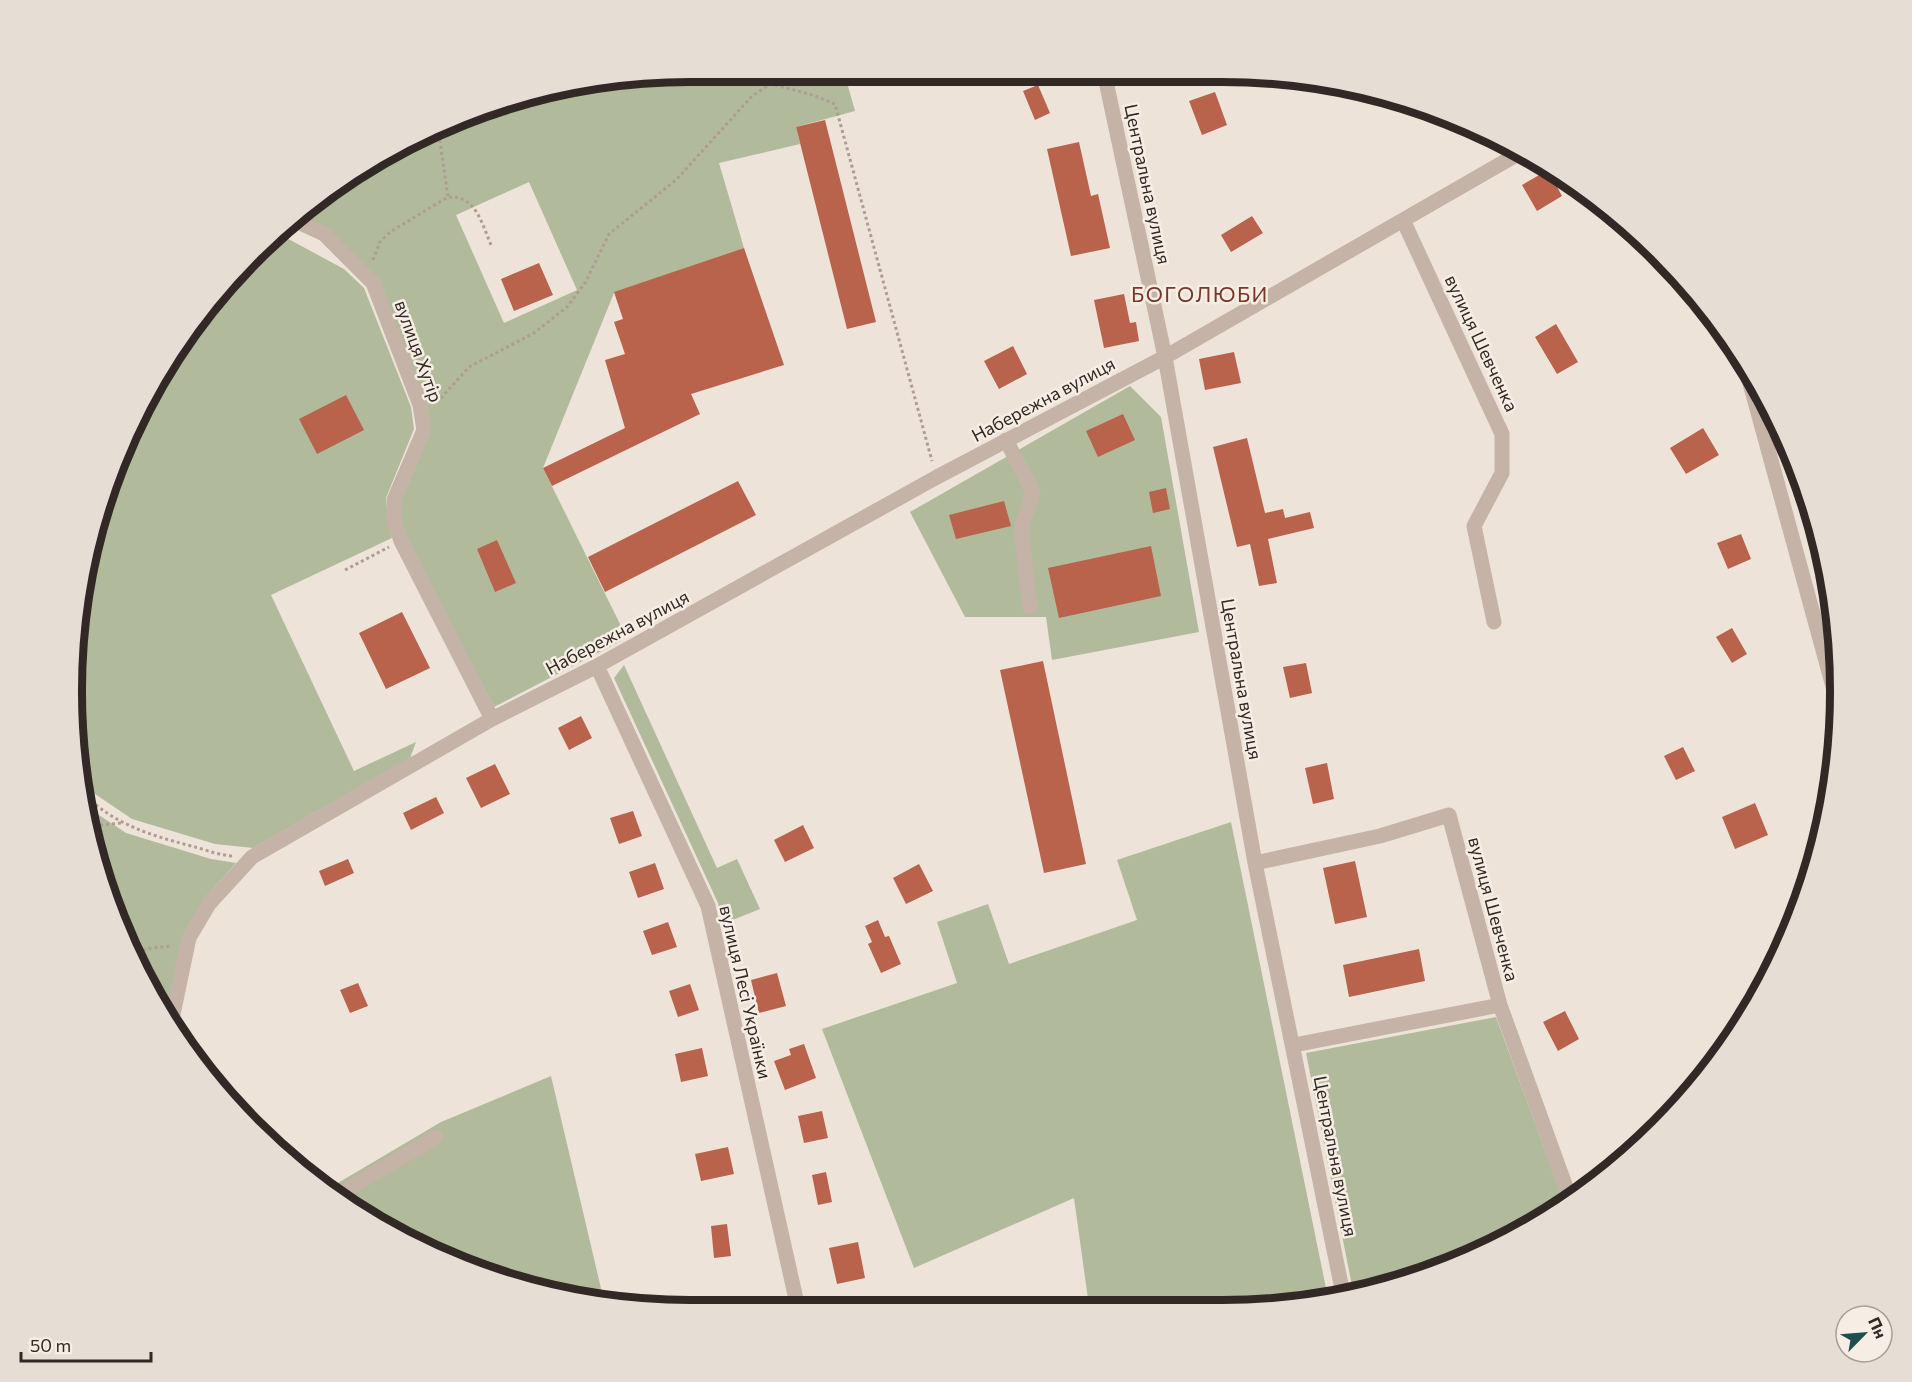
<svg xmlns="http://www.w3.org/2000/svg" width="1912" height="1382" font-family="Commissioner,sans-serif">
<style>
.green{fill:#b1bb9b;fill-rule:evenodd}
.building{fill:#b9624c}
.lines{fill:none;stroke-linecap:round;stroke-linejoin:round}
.path{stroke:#b09d91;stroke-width:3;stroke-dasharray:3 3;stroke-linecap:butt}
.minor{stroke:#c4b3a6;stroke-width:15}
.labels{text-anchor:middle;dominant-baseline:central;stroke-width:5;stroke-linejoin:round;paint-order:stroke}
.street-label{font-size:18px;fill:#322926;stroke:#f6ede4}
.quarter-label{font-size:21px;letter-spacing:1.5px;fill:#783828;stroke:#f6ede4}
.rim{fill:none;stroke:#322926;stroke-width:8}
</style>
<rect width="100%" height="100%" fill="#eee3d9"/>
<path class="green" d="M691 72H844L855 111 796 127 800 144 719 163 744 248 614 293 543 468 620 624 621 641 494 707 407 538 401 519V501L431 431 379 279 302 216 347 176 454 119 530 93ZM529 182 577 290 504 323 456 215Z
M281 235 344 269 364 288 411 407 414 429 386 498 388 522 392 538 271 595 354 771 416 742 410 758 253 848 215 844 132 819 95 794 79 779 77 610 93 530 136 418 226 283Z
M1130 386 1161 417 1199 632 1052 660 1046 617H965L910 512Z
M624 665 717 868 737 859 760 909 730 921 721 917 718 903 614 678Z
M84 805 126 833 211 859 236 863 203 900 167 1011 136 964 93 852Z
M1231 822 1328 1298 1302 1305 1089 1306 1074 1198 914 1268 822 1029 957 983 937 922 988 904 1009 964 1137 920 1117 860Z
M1496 1017 1565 1205 1458 1263 1353 1291 1306 1053Z
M551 1076 604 1301 531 1289 418 1246 326 1190 441 1122Z"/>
<path class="building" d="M1038 85 1050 113 1035 120 1023 91Z
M1215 92 1227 125 1202 135 1189 101Z
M825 120 876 322 847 329 796 127Z
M1079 142 1091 196 1098 194 1110 248 1071 256 1047 149Z
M1548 170 1562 196 1537 211 1522 185Z
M1252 216 1263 233 1231 252 1221 235Z
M744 248 784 365 691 394 700 414 552 486 543 468 625 428 605 360 625 354 614 322 623 319 614 292Z
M539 263 553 295 514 311 501 279Z
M1124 294 1130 323 1136 322 1139 341 1104 348 1094 300Z
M1556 324 1578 362 1557 374 1535 337Z
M1013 346 1027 374 999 389 984 361Z
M1234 352 1241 383 1205 390 1199 359Z
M346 395 364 430 317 454 299 419Z
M1123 414 1135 440 1098 457 1086 431Z
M1703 428 1719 455 1686 474 1670 448Z
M1247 438 1265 513 1283 509 1285 518 1310 512 1314 528 1268 539 1277 583 1259 586 1250 544 1237 547 1213 447Z
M738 481 756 515 605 592 588 557Z
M1166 488 1170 509 1153 513 1149 492Z
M1004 501 1011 526 956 539 949 515Z
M1741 534 1751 559 1728 569 1717 543Z
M497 540 516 583 495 592 477 549Z
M1151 546 1161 596 1059 618 1048 568Z
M402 612 430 668 386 689 359 633Z
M1732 628 1747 654 1732 663 1716 637Z
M1043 661 1086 864 1044 873 1000 670Z
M1306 663 1312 693 1290 698 1283 667Z
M581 716 592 738 569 750 558 728Z
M1683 747 1695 771 1676 780 1664 756Z
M1327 763 1334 799 1313 804 1305 768Z
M495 764 510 794 481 808 466 778Z
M436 797 444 813 411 830 403 813Z
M1755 803 1768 835 1735 849 1722 817Z
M633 811 642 836 619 844 610 818Z
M803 825 814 848 785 862 774 840Z
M348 859 354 873 325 886 319 871Z
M1355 861 1367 917 1335 924 1323 868Z
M655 863 664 889 638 898 629 872Z
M919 864 933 891 906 904 893 878Z
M878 920 885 937 889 936 901 964 881 973 868 944 872 942 865 926Z
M668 922 677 947 652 955 643 931Z
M1419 949 1425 981 1349 997 1343 965Z
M777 973 786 1006 759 1013 751 980Z
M358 983 368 1006 350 1013 340 990Z
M690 984 699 1010 678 1017 669 991Z
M1565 1011 1579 1039 1558 1051 1543 1022Z
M804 1044 816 1078 785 1090 774 1061 791 1055 789 1049Z
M702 1048 708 1076 681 1082 675 1054Z
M822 1111 828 1138 804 1143 798 1116Z
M728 1147 734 1174 701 1181 695 1154Z
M826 1172 832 1202 818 1205 812 1175Z
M727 1224 731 1256 714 1258 711 1226Z
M858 1242 865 1278 837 1284 829 1248Z"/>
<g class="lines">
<path class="path" d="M764 72 771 84 813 95 835 104 932 461
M438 128 448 197
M373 260 380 242 390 232 448 197C476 195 482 224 491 245
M435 400 441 398 469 367 534 333 567 307 585 283 609 234 676 180 752 96 771 84
M345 570 389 547
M82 793C116 825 147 834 191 846 204 849 217 855 232 856
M89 830 101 825 121 823
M131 953 152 948 171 946"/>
<path class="minor" d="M1104 72 1165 357 1255 863 1343 1294
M1403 220 1502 434V473L1474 526 1494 622
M296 221 324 234 373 283 420 405 424 430 394 500V520L401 541 492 719
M1745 365 1838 705
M1006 440 1033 492 1021 529 1030 607
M597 666 708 906 798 1308
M1255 863 1380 836 1449 815 1500 1005 1571 1201
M172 1019 189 938 209 904 252 857 492 719 597 666 937 477 1165 357 1523 151
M1294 1045 1500 1005
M336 1196 436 1137"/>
</g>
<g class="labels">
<g class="street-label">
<text transform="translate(1148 184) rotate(78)">Центральна вулиця</text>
<text transform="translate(1482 343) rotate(65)">вулиця Шевченка</text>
<text transform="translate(419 351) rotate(70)">вулиця Хутір</text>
<text transform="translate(1043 399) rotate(-28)">Набережна вулиця</text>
<text transform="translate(617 632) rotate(-28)">Набережна вулиця</text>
<text transform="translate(1242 679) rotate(80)">Центральна вулиця</text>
<text transform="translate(1494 909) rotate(75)">вулиця Шевченка</text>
<text transform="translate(746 992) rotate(77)">вулиця Лесі Українки</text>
<text transform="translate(1336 1156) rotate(79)">Центральна вулиця</text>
</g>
<g class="quarter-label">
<text x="1200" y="293">БОГОЛЮБИ</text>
</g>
</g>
<path d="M0 0H1912V1382H0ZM690 82H1222A608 608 0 0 1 1830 690V692A608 608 0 0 1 1222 1300H690A608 608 0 0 1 82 692V690A608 608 0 0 1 690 82Z" fill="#e6ddd5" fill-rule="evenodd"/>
<path class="rim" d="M690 82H1222A608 608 0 0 1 1830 690V692A608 608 0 0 1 1222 1300H690A608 608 0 0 1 82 692V690A608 608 0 0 1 690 82Z"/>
<g transform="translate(1864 1334) rotate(65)"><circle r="28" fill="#f6ede4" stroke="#a89f98" stroke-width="1.5"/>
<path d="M0-4.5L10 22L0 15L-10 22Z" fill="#204d4e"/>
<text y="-9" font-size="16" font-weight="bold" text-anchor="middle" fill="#322926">Пн</text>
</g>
<path d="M21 1352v9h130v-9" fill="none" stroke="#322926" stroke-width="3"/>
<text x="30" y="1352" font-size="18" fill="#322926" stroke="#f6ede4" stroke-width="4.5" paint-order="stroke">50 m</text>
</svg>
